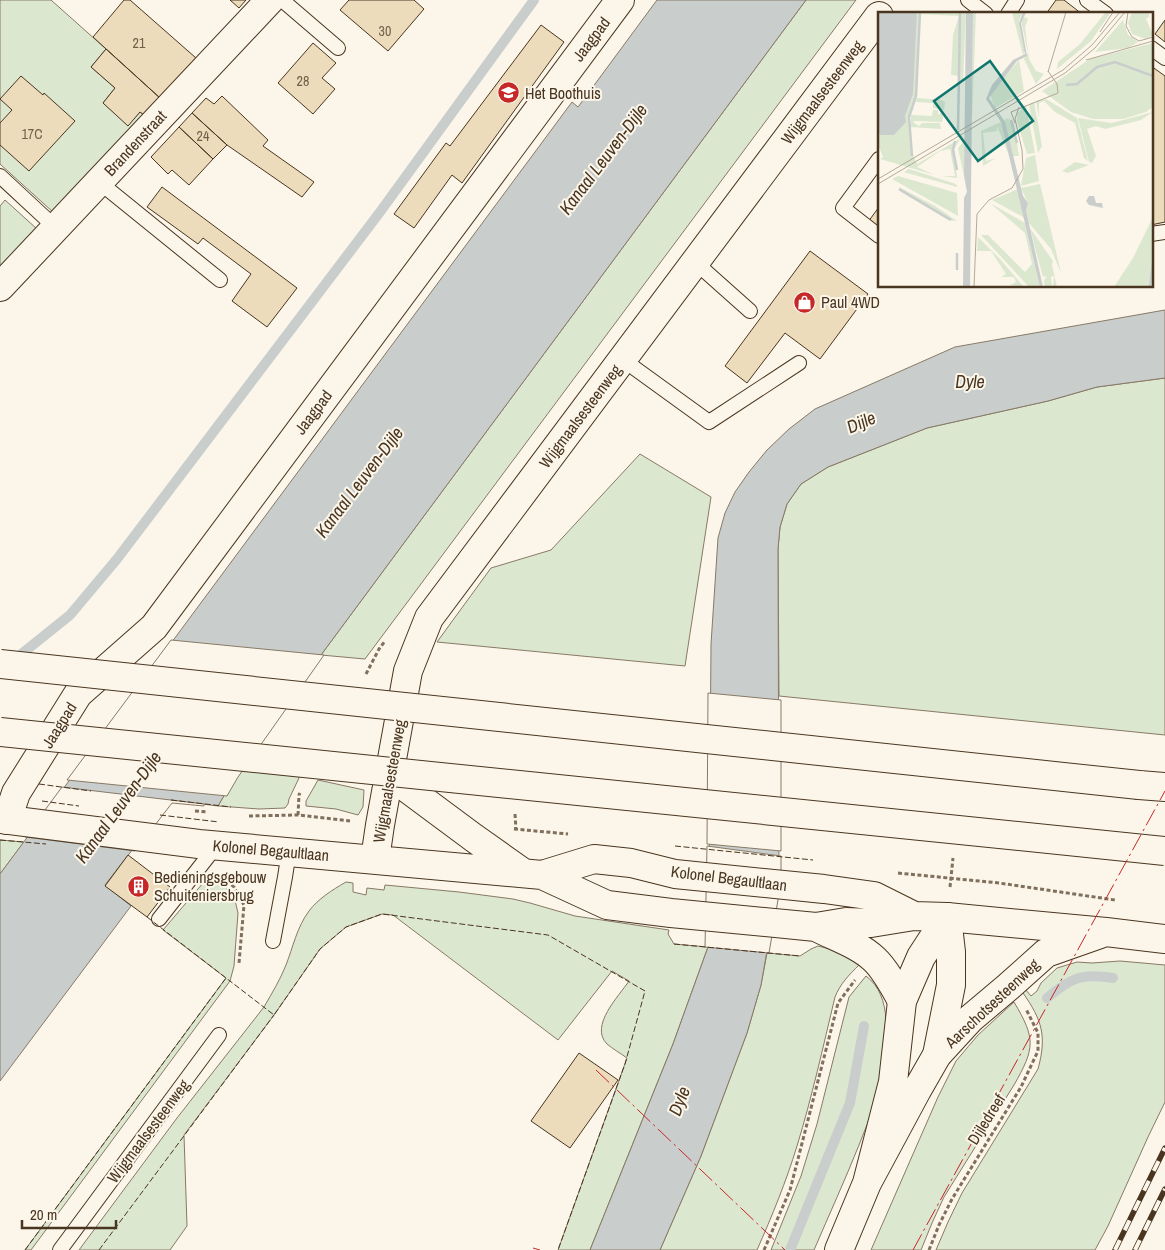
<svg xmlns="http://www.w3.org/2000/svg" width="1165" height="1250" font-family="'Archivo Narrow',sans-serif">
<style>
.green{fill:#dce7d0;stroke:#887966}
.water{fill:#c9cecd;stroke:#887966}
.pier{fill:#fbf6e9;stroke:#887966}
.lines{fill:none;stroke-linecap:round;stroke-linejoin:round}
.stream{stroke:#c9cecd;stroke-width:10}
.building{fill:#ecdcbc;stroke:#4a3520}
.service-casing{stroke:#4a3520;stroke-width:16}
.minor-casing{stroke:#4a3520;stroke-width:30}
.tertiary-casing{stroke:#4a3520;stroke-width:30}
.primary-casing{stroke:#4a3520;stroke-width:30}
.motorway-casing{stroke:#4a3520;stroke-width:30}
.path{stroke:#7f6f5c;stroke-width:3;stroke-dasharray:4 2.5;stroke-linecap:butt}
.service{stroke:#fbf6e9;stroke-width:14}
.minor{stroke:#fbf6e9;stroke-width:28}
.tertiary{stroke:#fbf6e9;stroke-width:28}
.primary{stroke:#fbf6e9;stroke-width:28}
.motorway{stroke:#fbf6e9;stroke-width:28}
.rail-casing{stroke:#4a3520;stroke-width:5.5}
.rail{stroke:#fbf6e9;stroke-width:4;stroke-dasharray:11;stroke-linecap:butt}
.motorway-bridge-casing{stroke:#4a3520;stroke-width:30;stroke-linecap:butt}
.motorway-bridge{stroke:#fbf6e9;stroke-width:28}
.fence{stroke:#4a3520;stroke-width:1;stroke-dasharray:6 2.5;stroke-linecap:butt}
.power{stroke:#c62828;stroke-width:1;stroke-dasharray:18 4 2.5 4;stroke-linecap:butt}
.labels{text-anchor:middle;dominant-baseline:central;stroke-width:4;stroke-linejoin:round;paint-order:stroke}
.number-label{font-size:14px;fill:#725f47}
.street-label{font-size:16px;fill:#4a3520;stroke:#fbf6e9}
.poi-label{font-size:16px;fill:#4a3520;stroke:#fbf6e9;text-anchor:start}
.water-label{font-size:18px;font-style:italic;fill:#4a3520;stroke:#fbf6e9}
.inset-river{fill:none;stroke:#c9cecd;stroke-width:2.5}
.inset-road{fill:none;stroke:#b4a999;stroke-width:1}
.view{fill:#0f766e;fill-opacity:0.15;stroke:#0f766e;stroke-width:2.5}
.inset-edge{fill:none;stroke:#4a3520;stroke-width:2.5}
</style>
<rect width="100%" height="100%" fill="#fbf6e9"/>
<path class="green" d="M0 0H51L106 49 91 67 115 88 103 103 128 125 140 112 144 115 54 213 0 164Z
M806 0H856L365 659 321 655Z
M5 200 37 229 0 266V206Z
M1165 378V735L779 696 778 549 780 527 787 504 801 484 828 467 927 428 1048 401 1097 387Z
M640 454 711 497 685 666 437 642 491 568 551 550Z
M242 768 298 775 299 778 289 799 288 804 285 808 259 809 218 806 236 775Z
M318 780 364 790 363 807 358 815 336 809 306 806V801Z
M0 840 24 842 0 874Z
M209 876 223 884 234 896 238 913 234 966 230 981 31 1250H25L226 978 163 930Z
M346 882 353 883V892L366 895 367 888 384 890 385 885 459 892 513 899 530 903 575 916 669 930 668 934 674 944 708 947 673 1044 590 1250H558L627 1058C620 1053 613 1049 607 1044 589 1026 619 996 629 981L612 971 558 1040 393 915 382 914 346 927 320 949 274 1015 184 1135 187 1226 170 1250H79L177 1118 264 1007C272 993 280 980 286 965 293 947 297 927 309 911 318 899 332 890 346 882Z
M818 946 838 951 858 962 859 965C849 975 840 984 835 997 823 1047 812 1097 797 1146 786 1182 772 1216 757 1250H660L701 1156 747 1033 761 985 767 953 800 956 811 949Z
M1120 961 1165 965V1102L1148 1137 1108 1226 1095 1250H936L948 1222 962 1193 1038 1069C1047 1036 1042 1020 1023 993L1025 989 1031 996 1037 991 1041 983 1057 968 1077 962 1092 963Z
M866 976C893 996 887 1040 882 1069 880 1077 879 1086 877 1095 873 1112 865 1129 859 1145 845 1180 829 1215 814 1250H771L801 1176 817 1124 849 997Z
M1014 1002C1036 1039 1035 1048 1014 1085L944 1197 932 1223 921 1250H871L938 1097 956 1061 978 1035Z"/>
<path class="water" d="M657 0H806L321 655 236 775 218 806 171 800 105 885 131 906 0 1081V874L572 102 578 107Z
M1165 310V378L1097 387 1048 401 927 428 828 467 801 484 787 504 780 527 778 549 779 882 761 985 747 1033 701 1156 660 1250H590L673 1044 708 947 709 901 711 644 718 538 725 513 735 492 749 472 767 450 789 429 815 409 955 347Z"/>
<path class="pier" d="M171 640 324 655 238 777 227 796 67 780Z
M708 693 781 700V851L707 844Z
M62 787 204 804V806L172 803 135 851 25 837Z
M707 846 781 856V882L769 953 705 947Z"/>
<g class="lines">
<path class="stream" d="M14 660 70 615 117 559 380 212 534 0
M1047 998C1071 978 1081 973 1113 978
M790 1250 850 1103 864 1026"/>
</g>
<path class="building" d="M124 0H130L196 58 160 98 93 37Z
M230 0H246L239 8Z
M349 0H414L424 9 388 51 340 10Z
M1056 0H1064L1082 14H1046Z
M1165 20V42L1155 34Z
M541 25 564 42 462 183 452 175 414 228 394 214 446 143 450 146Z
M313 43 336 63 322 78 335 89 313 114 278 83Z
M106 49 160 98 144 115 140 112 128 126 103 103 115 88 91 67Z
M1151 66 1165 76V222L1151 225Z
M21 76 43 95 44 93 75 121 29 171 0 145V123L12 110 0 99Z
M222 96 268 140 263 146 314 182 302 197 227 145 192 113 206 98 214 104Z
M192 113 227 145 213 159 179 127Z
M179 127 213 159 189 185 172 170 168 174 151 157Z
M162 187 297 288 267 327 232 301 251 274 203 238 198 244 147 207Z
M879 207V230L868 222Z
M810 251 868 294 820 359 785 333 747 383 725 366Z
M128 855 170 887 147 917 105 886Z
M579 1053 618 1080 570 1148 531 1121Z"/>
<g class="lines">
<defs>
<path id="service" d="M282 0 338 48
M968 0 986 14
M1087 0 1106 14
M1008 14 1017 0
M1151 48 1165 58
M879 159 843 208 879 236
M0 176 56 228
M99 182 220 280
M1151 234 1165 232
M695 262 750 311
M622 359 709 422 799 363
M159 919 217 845
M273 941 285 877 289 851
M60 1250 219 1035"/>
<path id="minor" d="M0 287 270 0
M7 820 16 793 78 694 154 627 620 0"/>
<path id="tertiary" d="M391 763 408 789 474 838 522 872
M0 819 199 844 542 875 607 905 671 913 816 927 846 922 871 923 914 916 947 917 951 952V985L937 1055
M375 859 380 825 408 671 429 618 879 16
M542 875 594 859 631 863 675 874 824 889 874 896 914 916
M816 927C835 937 858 944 874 959 885 969 895 988 902 1001"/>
<path id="primary" d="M867 1183 893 1082 902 1001 921 957 947 917 1106 932 1165 939
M839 1250 867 1183 917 1090 937 1055 970 1019 1008 987 1046 953 1100 934"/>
<path id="motorway" d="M1139 785 1165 787"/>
</defs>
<use href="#service" class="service-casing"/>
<use href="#minor" class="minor-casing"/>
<use href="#tertiary" class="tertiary-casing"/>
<use href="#primary" class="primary-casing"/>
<use href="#motorway" class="motorway-casing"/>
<path class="path" d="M366 674 379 649 385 641
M195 811 208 812
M515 814 516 830
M298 815 299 795 300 793
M249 816 298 815 350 821
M514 829 568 834
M898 873 999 883 1115 900
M222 876 234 887 244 905 239 963
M950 887 953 858
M764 1250 790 1190 838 1003 855 980
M929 1250 939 1225 952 1199 1021 1087 1038 1051V1033L1026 1009"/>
<use href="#service" class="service"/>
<use href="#minor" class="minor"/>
<use href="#tertiary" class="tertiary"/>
<use href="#primary" class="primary"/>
<use href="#motorway" class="motorway"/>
<defs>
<path id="rail" d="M1115 1250 1165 1148
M1135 1250 1165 1189"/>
</defs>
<use href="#rail" class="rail-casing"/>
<use href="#rail" class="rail"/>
<defs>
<path id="motorway-bridge" d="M0 664 1139 785
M0 732 1165 851"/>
</defs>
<use href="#motorway-bridge" class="motorway-bridge-casing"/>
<use href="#motorway-bridge" class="motorway-bridge"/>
<path class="fence" d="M39 784 91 791
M171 800 231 807
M42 801 79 806
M160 815 219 822
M0 840 46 844
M675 846 813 860
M147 917 274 1015 320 949 346 927 382 914 548 935 645 991 625 1064 558 1250
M674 944 800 956
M25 1250 226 978
M99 1250 274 1015"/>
<path class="power" d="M596 1070 785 1250
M533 1248 540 1250
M913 1250 1165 791"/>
</g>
<defs>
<symbol id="university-disc" viewBox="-11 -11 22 22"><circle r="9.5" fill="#c62828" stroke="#fbf6e9"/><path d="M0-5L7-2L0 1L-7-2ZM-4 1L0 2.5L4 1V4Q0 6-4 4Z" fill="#fff"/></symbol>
<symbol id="shop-disc" viewBox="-11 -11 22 22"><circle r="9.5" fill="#c62828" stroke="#fbf6e9"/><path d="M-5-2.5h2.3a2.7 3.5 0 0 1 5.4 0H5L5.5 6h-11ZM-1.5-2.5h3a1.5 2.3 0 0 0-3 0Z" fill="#fff"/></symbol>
<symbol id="building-disc" viewBox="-11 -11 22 22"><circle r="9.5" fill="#c62828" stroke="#fbf6e9"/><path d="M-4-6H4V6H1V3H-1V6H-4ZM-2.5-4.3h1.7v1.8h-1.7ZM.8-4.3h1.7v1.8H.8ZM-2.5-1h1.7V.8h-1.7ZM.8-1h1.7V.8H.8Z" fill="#fff"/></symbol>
</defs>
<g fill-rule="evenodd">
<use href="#university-disc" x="496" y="80" width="25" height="25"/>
<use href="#shop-disc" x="792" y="290" width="25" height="25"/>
<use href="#building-disc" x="126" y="874" width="25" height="25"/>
</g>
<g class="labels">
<g class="number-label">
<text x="385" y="31">30</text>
<text x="139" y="43">21</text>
<text x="303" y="81">28</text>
<text x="32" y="134">17C</text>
<text x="203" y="136">24</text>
</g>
<g class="street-label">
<text transform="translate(591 39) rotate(-53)">Jaagpad</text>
<text transform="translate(822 92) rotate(-53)">Wijgmaalsesteenweg</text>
<text transform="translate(135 143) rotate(-47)">Brandenstraat</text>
<text transform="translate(313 412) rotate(-53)">Jaagpad</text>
<text transform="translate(580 416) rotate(-53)">Wijgmaalsesteenweg</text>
<text transform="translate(59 725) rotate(-58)">Jaagpad</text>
<text transform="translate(389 781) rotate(-80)">Wijgmaalsesteenweg</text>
<text transform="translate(271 850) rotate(5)">Kolonel Begaultlaan</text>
<text transform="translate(729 878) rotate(7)">Kolonel Begaultlaan</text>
<text transform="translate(992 1003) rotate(-43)">Aarschotsesteenweg</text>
<text transform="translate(986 1119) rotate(-58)">Dijledreef</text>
<text transform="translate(148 1131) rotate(-53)">Wijgmaalsesteenweg</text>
</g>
<g class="poi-label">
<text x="525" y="93">Het Boothuis</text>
<text x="821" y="302">Paul 4WD</text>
<text x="154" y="877">Bedieningsgebouw<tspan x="154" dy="18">Schuiteniersbrug</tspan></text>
</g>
<g class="water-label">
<text transform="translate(603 159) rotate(-53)">Kanaal Leuven-Dijle</text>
<text x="970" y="381">Dyle</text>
<text transform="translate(861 422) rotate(-23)">Dijle</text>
<text transform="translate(359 482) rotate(-53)">Kanaal Leuven-Dijle</text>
<text transform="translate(118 807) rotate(-54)">Kanaal Leuven-Dijle</text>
<text transform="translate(679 1101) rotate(-69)">Dyle</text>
</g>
</g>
<g transform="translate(878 12)">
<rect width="275" height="275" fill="#fbf6e9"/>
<path d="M0 0H88L85 69H82L81 64 73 63 75 23 81 4 41 2 38 80 31 105 32 135 39 152 83 126 76 137 79 166 64 164H77L72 137 62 139 39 155 57 163 2 147 5 145 0 132ZM95 0H98L94 109ZM134 0H145L141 8 147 39 145 43ZM149 0 146 5 150 7 147 15 151 47 158 59 166 62 158 72 146 47 150 41 143 8ZM233 0 213 29 179 57 180 50 202 32 227 1ZM254 0H269L272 4 268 7 275 23 268 27 254 22 250 11ZM245 8 250 23 260 30 250 36 217 40ZM275 31V95L268 100 245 107H215L193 100 164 79 212 47ZM141 48 146 79 117 96 112 83ZM39 86 63 88 67 90 66 98 55 96V91L38 90ZM168 87 199 106 210 149 206 146 197 111 177 100 166 89 161 91V106L158 89ZM156 90 164 134 160 141 151 92ZM148 94 157 141 149 142 139 109V102L146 122 139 101ZM55 98H60V103L66 99 64 110 36 109V111L41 114 44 111H62L63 117 33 115V103L54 104ZM275 100 263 108 227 117 218 114 209 117 218 144 214 151 211 150 200 106 234 111ZM130 106 132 112 131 106 136 111 141 144H135L126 108ZM123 110 132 146 119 114V119L105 121 108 149 118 146 105 154 103 119ZM87 128 86 164 80 136ZM157 143 161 169 143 174 148 146ZM197 150 211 153 190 161 184 159ZM31 157 78 172 79 175 26 160ZM20 164 79 181 80 204 14 167ZM162 172 183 261 173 237 151 211 148 198 150 191 143 176ZM21 175 57 194 79 209 70 208 23 180ZM140 177 141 183 147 206 114 188ZM112 191 147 211 162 275H151L103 223H110L147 260 154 252 147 221ZM275 205V275H236L255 246ZM152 216 175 249 171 262 165 265 157 235 167 275ZM100 225 122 247 146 275 132 273 138 270 136 265H123L128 262 113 239H99ZM174 253 179 275H175L176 264 173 265 174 275H167L166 269Z" fill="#dce7d0"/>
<path d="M39 0 35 82 27 104 28 110 16 123H3L0 121V1ZM88 0H95L92 275H85L86 186 89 180 86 164ZM145 0H148L143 11 149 44 139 49 111 86 127 110 145 184 150 191 148 198 165 275H162L123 110 108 87 114 73 135 48 147 42 141 11ZM211 184H216L218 191H224L225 196 211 193 208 189Z" fill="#c9cecd"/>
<path class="inset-river" d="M188 73 199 72 219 55 237 50 275 64M133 108 139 131M80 118 82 0M77 129 75 138 79 158M34 144 31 105 38 84 42 0M21 177 73 208M79 258V241M272 275 275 251"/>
<path class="inset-road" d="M250 0 248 14 254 25 261 29 275 25M222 20 235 0M208 48 275 29M170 60 188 0M137 111 133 100 180 81 179 72 170 59M0 167 185 58 214 33 242 0M0 172 187 61 217 36 247 0M96 275 99 202 111 188 134 176 145 157 144 138 137 107 141 95"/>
<path class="view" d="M112 49 155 109 100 149 56 89Z"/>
<rect width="275" height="275" class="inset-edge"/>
</g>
<path d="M22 1220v8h94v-8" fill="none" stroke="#4a3520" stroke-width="2.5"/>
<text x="30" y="1220" font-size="15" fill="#4a3520" stroke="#fbf6e9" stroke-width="4" paint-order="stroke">20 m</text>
</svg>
